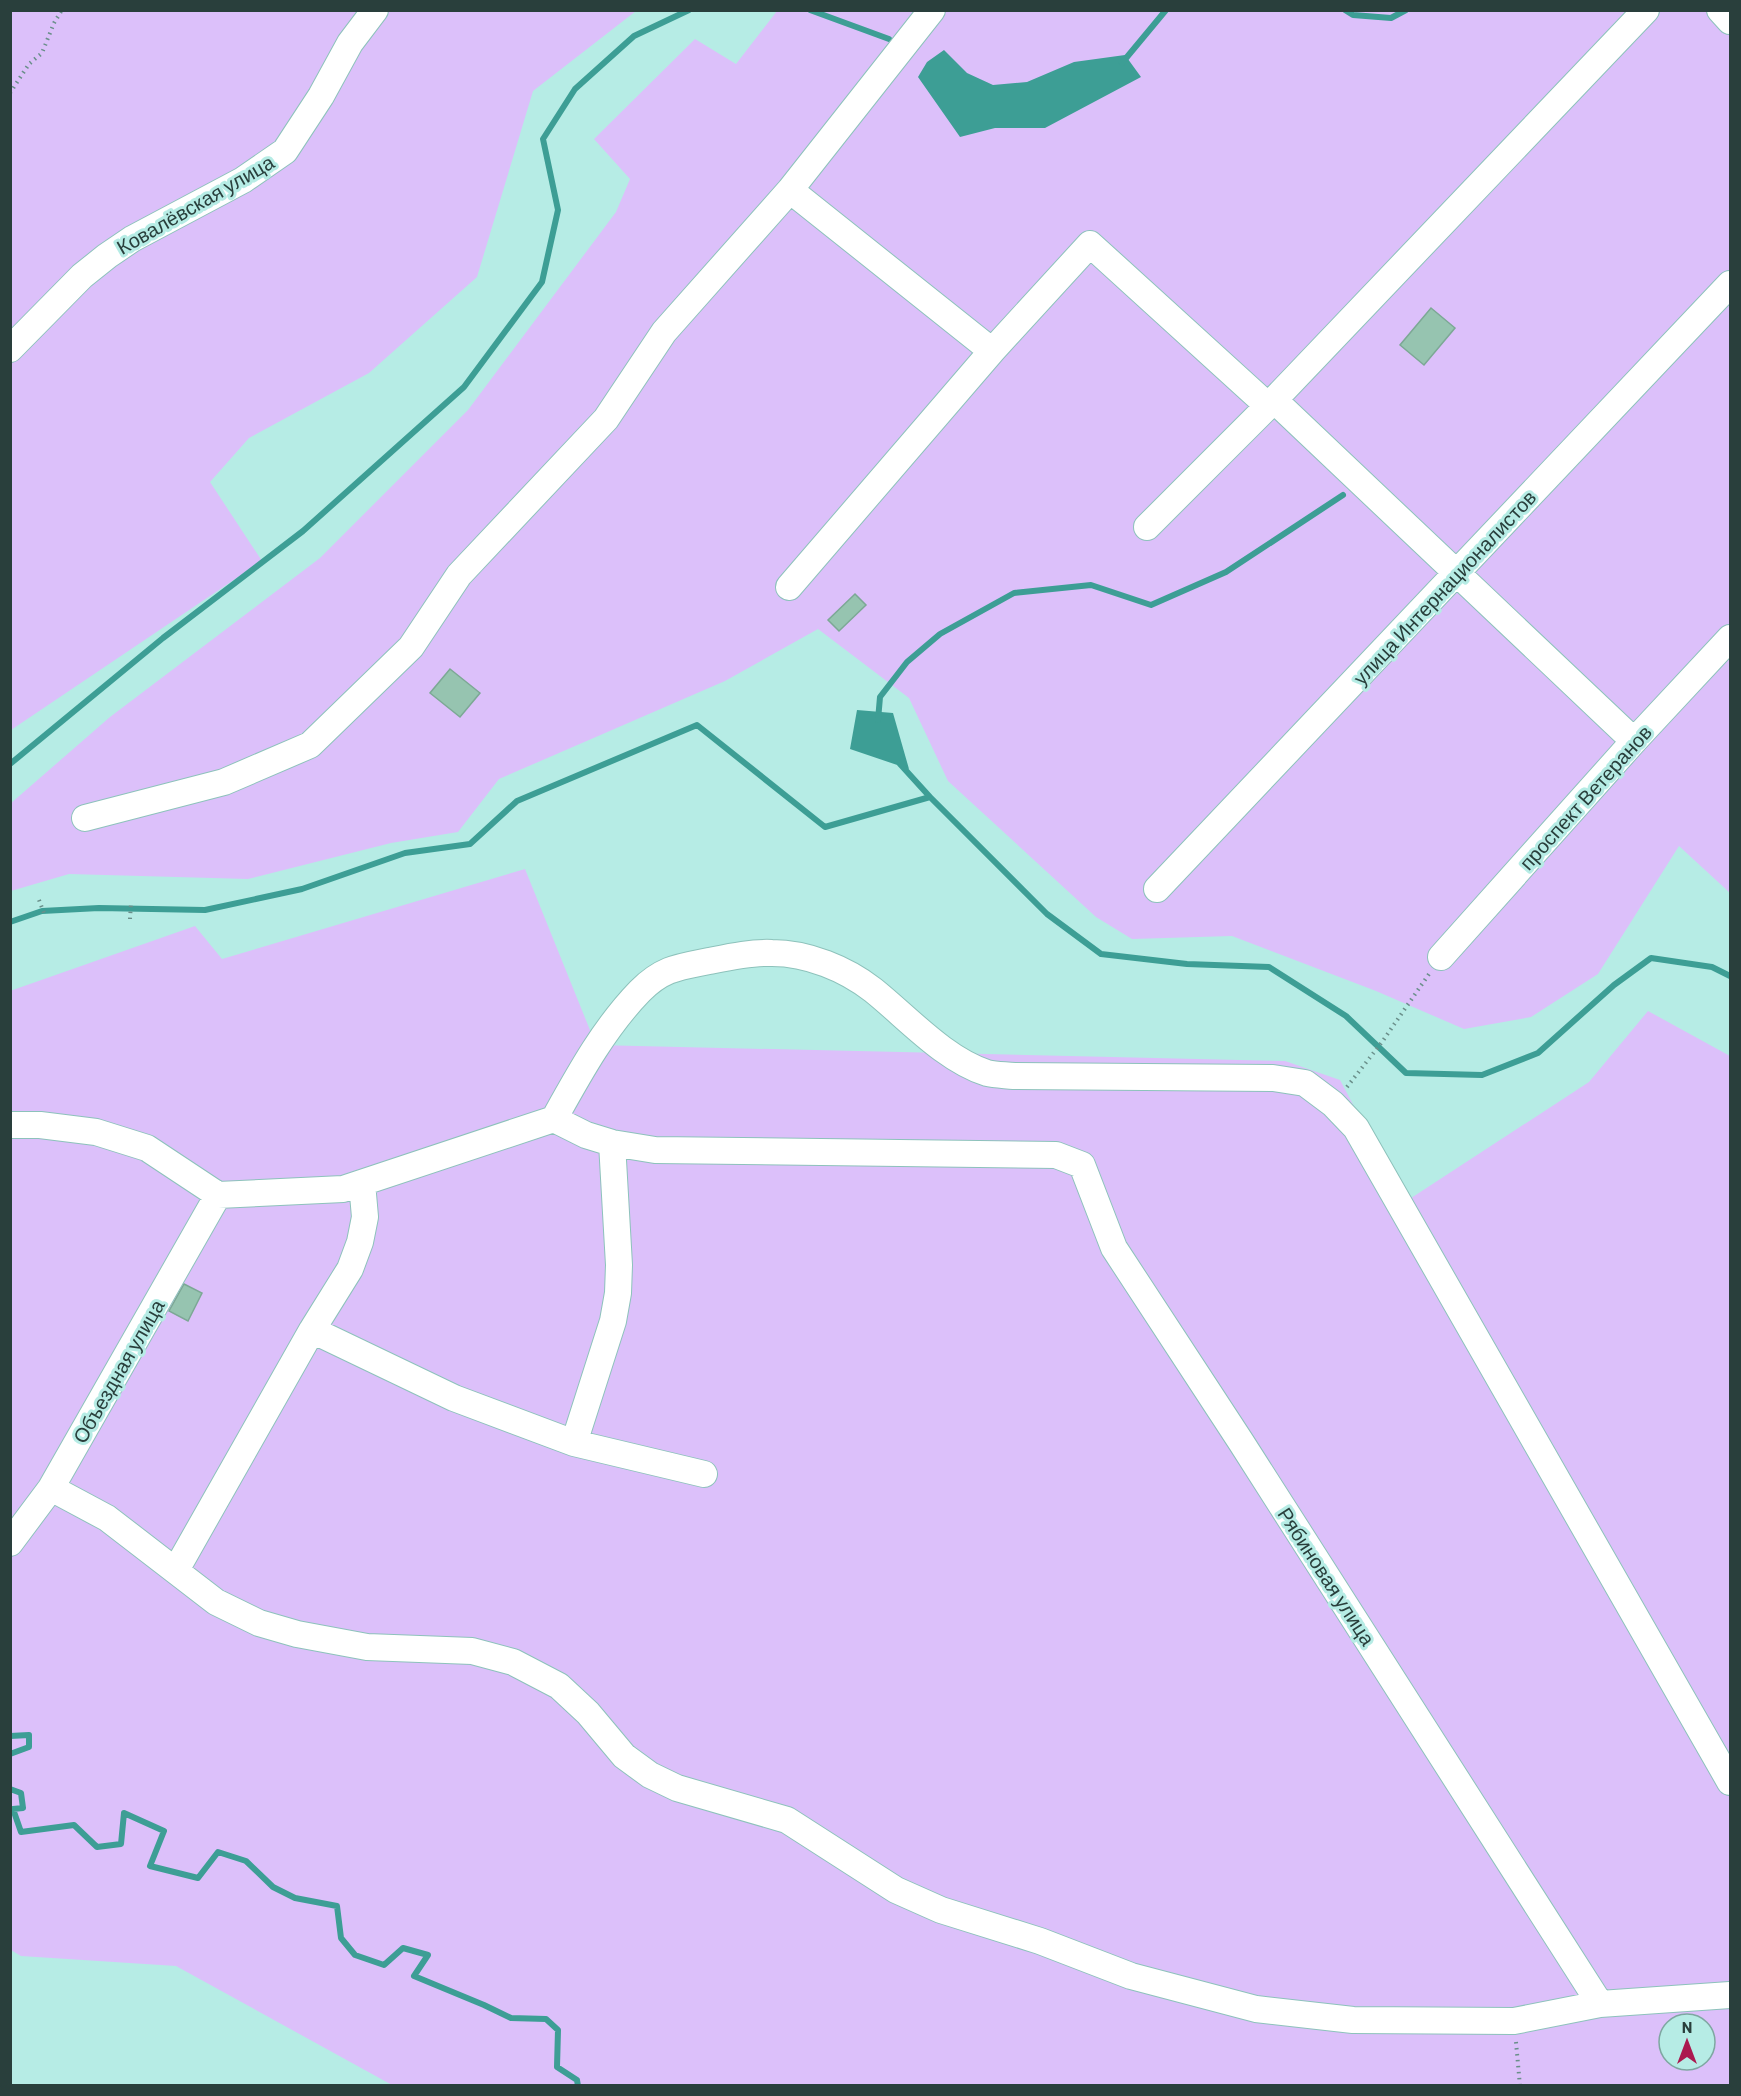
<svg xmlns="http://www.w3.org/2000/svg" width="1741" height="2096" font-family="Barlow,sans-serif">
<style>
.green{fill:#dcc0fa;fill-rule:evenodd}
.water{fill:#3d9e95}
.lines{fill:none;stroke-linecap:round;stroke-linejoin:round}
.stream{stroke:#3d9e95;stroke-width:6}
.building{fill:#96c4b0;stroke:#7ca895;stroke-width:1.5}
.minor-casing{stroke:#8dc2bb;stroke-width:28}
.path{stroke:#6a8f8a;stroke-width:4;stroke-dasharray:1.5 4.5;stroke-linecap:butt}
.minor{stroke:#fff;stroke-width:26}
.labels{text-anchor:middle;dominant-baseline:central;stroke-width:6;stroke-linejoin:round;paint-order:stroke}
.street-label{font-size:20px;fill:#293f3c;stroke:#b6ece5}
</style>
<rect width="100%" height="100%" fill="#b6ece5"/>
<path class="green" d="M11 11H636L533 91 477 277 369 373 249 438 210 482 262 561 11 730Z
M777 11H1730V893L1679 846 1598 974 1531 1017 1464 1029 1376 991 1232 936 1132 939 1096 917 948 781 909 698 818 629 725 681 499 779 458 832 391 843 248 879 69 874 11 891 10 804 110 717 320 558 468 410 616 212 630 179 594 139 695 39 736 64Z
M525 869 596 1045 1285 1061 1340 1080 1405 1202 1589 1082 1648 1011 1730 1056V2085H392L176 1966 21 1956 11 1950 10 991 195 926 222 959ZM1669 2024H1705V2060H1669Z"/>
<path class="water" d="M944 50 967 73 993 85 1027 82 1074 62 1125 55 1141 77 1045 128H995L960 137 918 77 927 62Z
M857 710 893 713 909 769 850 749Z"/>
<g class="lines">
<path class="stream" d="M810 10 889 39
M1345 10 1353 15 1391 18 1406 10
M1122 63 1166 10
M878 720 880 697 907 662 940 634 1014 593 1091 585 1151 605 1226 572 1343 495
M10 764 163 638 303 531 464 387 542 282 558 210 543 139 575 89 634 36 689 10
M900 764 930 797
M10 922 42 911 99 908 205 910 302 889 405 853 470 844 517 801 697 725 825 827 930 797 1047 914 1101 954 1187 964 1269 967 1346 1016 1406 1073 1482 1075 1538 1053 1614 985 1651 958 1712 967 1730 976
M10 1736 29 1735V1747L10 1754
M10 1789 21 1793 23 1808 13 1809 21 1832 74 1825 97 1847 121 1844 124 1813 164 1831 150 1866 198 1878 218 1852 246 1861 273 1887 295 1898 337 1906 341 1938 355 1955 384 1965 403 1948 428 1955 414 1976 484 2005 511 2018 546 2019 558 2030 557 2067 577 2080 578 2086"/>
</g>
<path class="building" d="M1431 308 1455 328 1424 365 1400 345Z
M855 594 866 605 839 631 828 620Z
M450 669 480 693 460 717 430 693Z
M184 1284 202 1293 188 1321 169 1311Z"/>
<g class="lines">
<defs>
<path id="minor" d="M1720 10 1730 21
M790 190 992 351
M10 349 82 276 107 256 132 239 243 180 285 151 321 96 350 43 375 10
M1274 400 1634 741
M1147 527 1274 400 1646 10
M789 587 992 351 1090 244 1268 406
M85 818 224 782 310 745 411 647 459 575 606 419 664 332 790 190 932 10
M1157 889 1730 284
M1441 957 1634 741 1730 638
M554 1119 586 1135 612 1143 655 1150 1056 1155 1082 1165 1114 1248 1241 1442 1600 2004
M10 1125H40L96 1132 147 1148 218 1195 343 1189 554 1119C579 1074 604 1028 640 991 663 968 679 967 709 961 729 957 752 952 772 953 808 953 846 969 873 990 908 1018 944 1059 987 1073 995 1075 1005 1075 1014 1076L1273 1078 1305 1083 1333 1104 1356 1128 1730 1782
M312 1330 454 1398 574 1443 704 1474
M574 1443 613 1321 618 1293 619 1265 612 1143
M51 1488 107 1518 216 1602 259 1623 297 1634 367 1647 472 1651 513 1662 559 1686 588 1713 624 1756 650 1775 677 1788 787 1820 896 1890 941 1910 1040 1941 1131 1976 1256 2009 1353 2020 1514 2021 1600 2004 1730 1995
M10 1543 51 1488 218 1195
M176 1570 312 1330 350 1269 360 1242 365 1217 362 1183"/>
</defs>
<use href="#minor" class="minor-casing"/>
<path class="path" d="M10 93 29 64 42 53 54 23 62 10
M39 900 44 913
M130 919 131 903
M1347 1087 1382 1042 1429 974
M1516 2042 1520 2086"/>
<use href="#minor" class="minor"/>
</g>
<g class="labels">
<g class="street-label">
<text transform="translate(195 204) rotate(-30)">Ковалёвская улица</text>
<text transform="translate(1444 587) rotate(-47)">улица Интернационалистов</text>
<text transform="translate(1585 797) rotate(-48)">проспект Ветеранов</text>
<text transform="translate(118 1371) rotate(-60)">Объездная улица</text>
<text transform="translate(1327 1576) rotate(57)">Рябиновая улица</text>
</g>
</g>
<rect width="1741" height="2096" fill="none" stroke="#293f3c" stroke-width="24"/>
<g transform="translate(1687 2042)"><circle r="28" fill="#b6ece5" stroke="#7ea7a1" stroke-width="1.5"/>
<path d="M0-4.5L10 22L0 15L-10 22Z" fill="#ab194f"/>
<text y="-9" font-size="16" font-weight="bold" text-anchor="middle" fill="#293f3c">N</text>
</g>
</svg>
